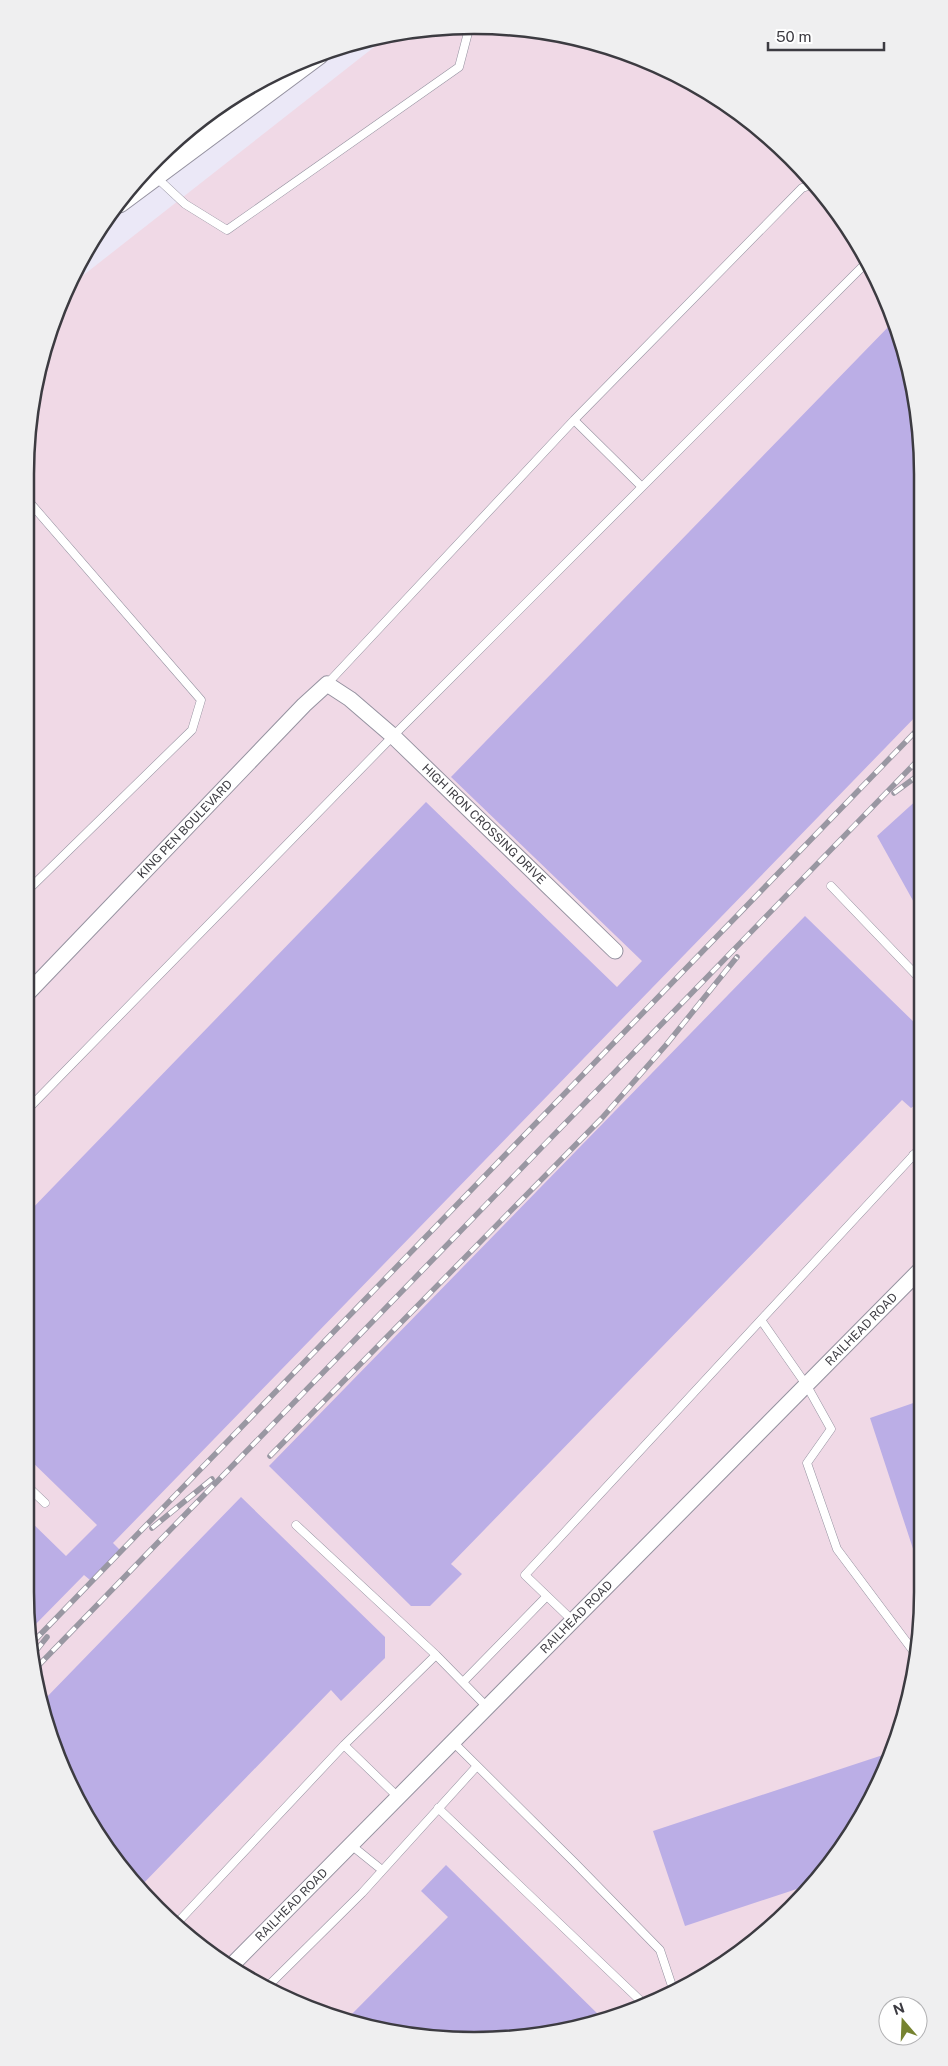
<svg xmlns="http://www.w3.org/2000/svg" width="948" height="2066" font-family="'Public Sans',sans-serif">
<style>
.industrial{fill:#f0d9e6}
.building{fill:#bbaee6}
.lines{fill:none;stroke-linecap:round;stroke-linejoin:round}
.lane-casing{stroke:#9592a0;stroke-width:9}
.street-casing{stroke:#9592a0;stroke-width:17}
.secondary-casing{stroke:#9592a0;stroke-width:23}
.lane{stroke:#fff;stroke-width:8}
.street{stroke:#fff;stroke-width:15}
.secondary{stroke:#fff;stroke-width:21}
.rail-casing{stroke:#9997a2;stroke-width:5.5}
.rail{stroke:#fff;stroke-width:4;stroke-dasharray:11;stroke-linecap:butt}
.labels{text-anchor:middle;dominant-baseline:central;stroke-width:4;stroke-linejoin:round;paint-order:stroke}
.street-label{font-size:12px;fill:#3c3b41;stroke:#fff}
.rim{fill:none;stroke:#3c3b41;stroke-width:2.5}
</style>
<rect width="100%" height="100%" fill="#ebe8f7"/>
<path class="industrial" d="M474 25 561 34 646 59 747 118 830 200 889 302 919 415 923 1592 914 1679 889 1764 811 1888 698 1981 618 2017 533 2037 387 2032 250 1981 136 1888 85 1816 49 1737 25 1592V474L34 387 59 302 67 288 392 33Z"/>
<path class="building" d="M894 321 919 415 920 712 113 1543 120 1550 90 1580 84 1575 31 1629 25 1592V1516L66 1556 97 1525 25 1455V1216L426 802 617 987 642 961 451 777Z
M920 797 921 915 877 836Z
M805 916 921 1029V1101L911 1108 902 1100 451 1564 462 1574 430 1606H411L269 1466Z
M922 1400 923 1569 920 1570 870 1418Z
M241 1497 385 1637V1658L341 1701 331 1690 138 1889 85 1816 49 1737 43 1701Z
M892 1752 889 1764 815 1883 685 1926 653 1831Z
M446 1865 604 2020 533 2037 387 2032 348 2018 448 1917 421 1891Z"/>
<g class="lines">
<defs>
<path id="lane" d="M156 177 185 204 227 230 459 67 470 25
M574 420 802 188 814 184
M327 684 574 420 642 487
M831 886 921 980
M25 893 192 730 201 700 25 497
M25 1112 393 736 866 263
M913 1155 922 1164
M761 1320 807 1386 831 1429 807 1463 837 1549 917 1656
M25 1484 45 1503
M296 1525 436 1655 487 1707
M573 1621 525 1575 922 1146
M463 1682 547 1596
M453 1742 574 1862 660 1950 674 1992
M344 1745 398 1797
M438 1808 645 2005
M351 1845 382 1870
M178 1922 344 1745 436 1655
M267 1987 362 1893 477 1766"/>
<g id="street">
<path id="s1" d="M25 996 304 705 327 684 350 699 393 736 615 951"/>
<path id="s2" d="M231 1966 922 1268"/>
</g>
<path id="secondary" d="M119 202 318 54"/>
</defs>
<use href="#lane" class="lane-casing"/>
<use href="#street" class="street-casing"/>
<use href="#secondary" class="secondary-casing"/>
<use href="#lane" class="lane"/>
<use href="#street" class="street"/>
<use href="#secondary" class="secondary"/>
<defs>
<path id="rail" d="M894 793 920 774
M270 1456 602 1118 666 1045 737 957
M152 1528 212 1479
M33 1642 920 727
M35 1652 47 1637
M37 1667 920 758"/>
</defs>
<use href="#rail" class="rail-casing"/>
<use href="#rail" class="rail"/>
</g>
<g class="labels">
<g class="street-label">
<text stroke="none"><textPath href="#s1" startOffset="645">HIGH IRON CROSSING DRIVE</textPath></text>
<text stroke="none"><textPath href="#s1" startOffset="231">KING PEN BOULEVARD</textPath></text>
<text stroke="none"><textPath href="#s2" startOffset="896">RAILHEAD ROAD</textPath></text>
<text stroke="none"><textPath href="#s2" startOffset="491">RAILHEAD ROAD</textPath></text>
<text stroke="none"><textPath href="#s2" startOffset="86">RAILHEAD ROAD</textPath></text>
</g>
</g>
<path d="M0 0H948V2066H0ZM474 34H474A440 440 0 0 1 914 474V1592A440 440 0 0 1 474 2032H474A440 440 0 0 1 34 1592V474A440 440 0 0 1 474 34Z" fill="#efeff0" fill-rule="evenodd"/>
<path class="rim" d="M474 34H474A440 440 0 0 1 914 474V1592A440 440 0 0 1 474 2032H474A440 440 0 0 1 34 1592V474A440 440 0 0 1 474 34Z"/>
<g transform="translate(903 2021) rotate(341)"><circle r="24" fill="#ffffff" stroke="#b1b1b3"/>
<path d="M0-4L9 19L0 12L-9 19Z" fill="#768330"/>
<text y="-8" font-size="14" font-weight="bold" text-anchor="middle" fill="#3c3b41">N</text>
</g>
<path d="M768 42v8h116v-8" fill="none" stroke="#3c3b41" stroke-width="2.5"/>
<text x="776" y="42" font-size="15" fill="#3c3b41" stroke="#ffffff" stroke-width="4" paint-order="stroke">50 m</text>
</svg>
